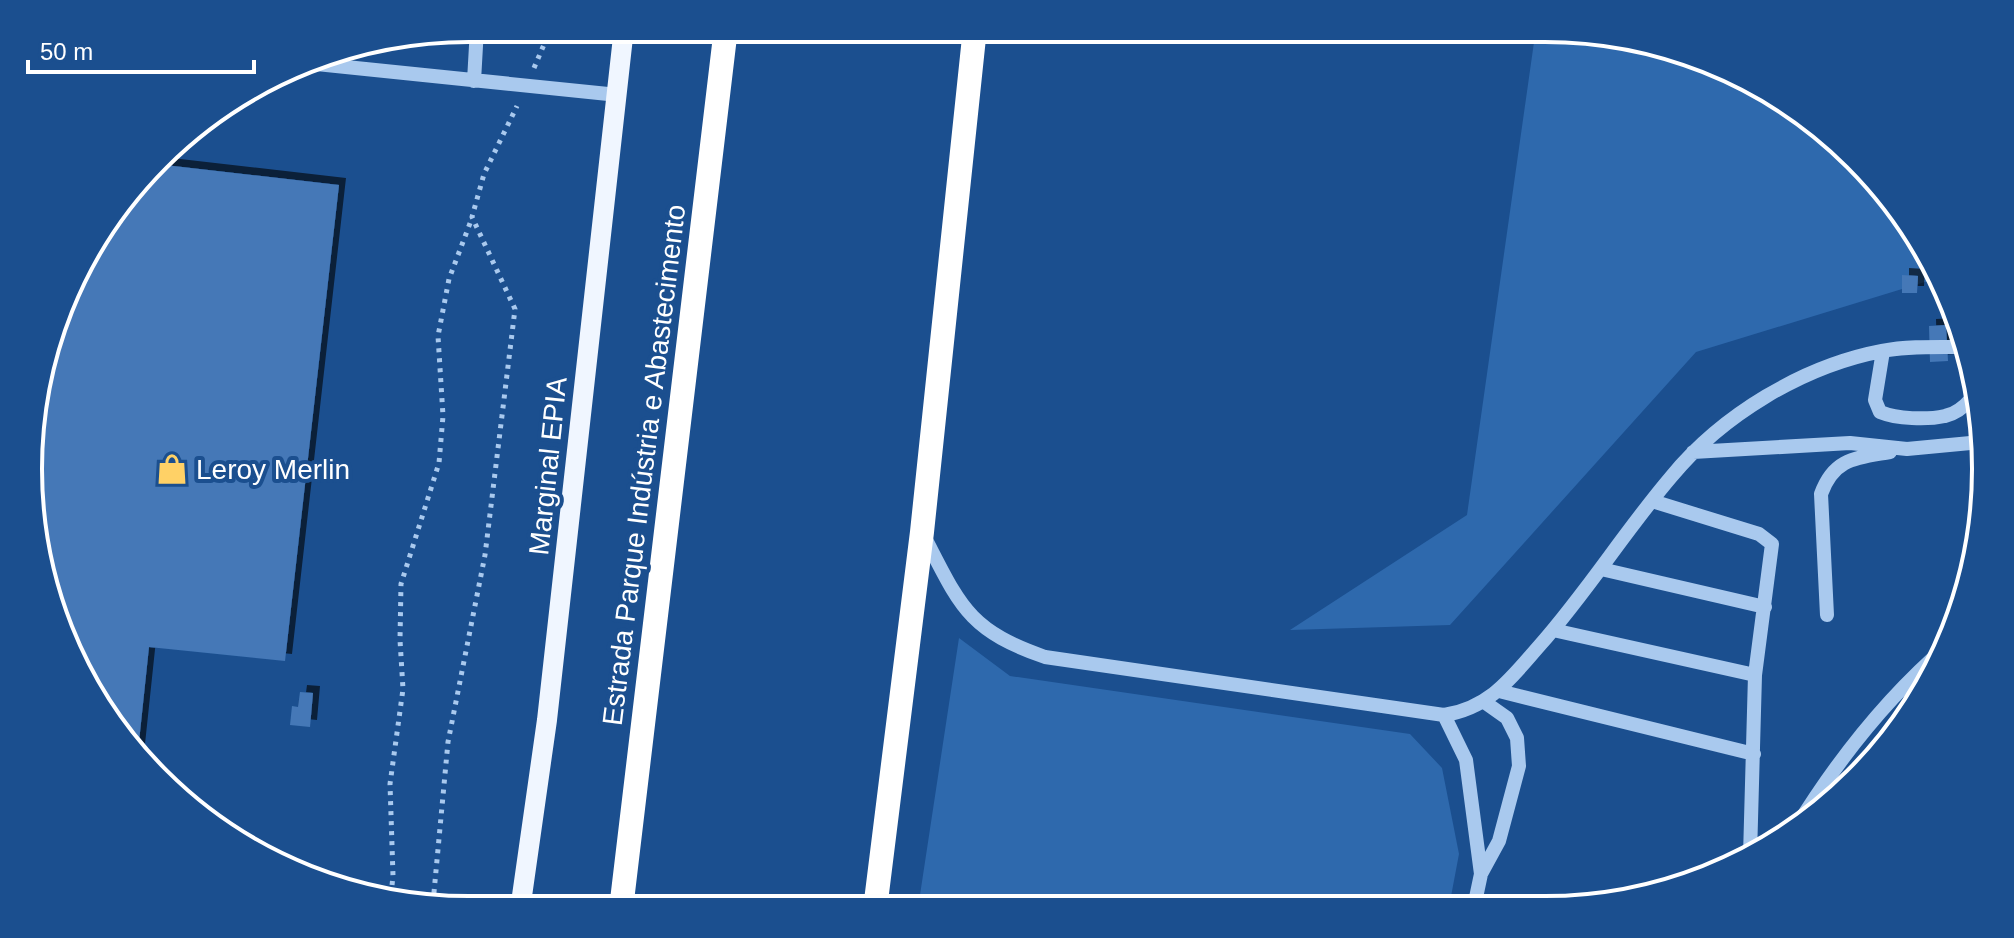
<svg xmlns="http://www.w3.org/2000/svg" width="2014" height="938" font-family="Helvetica,sans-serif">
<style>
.green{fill:#2e69ad}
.building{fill:#4478b7;filter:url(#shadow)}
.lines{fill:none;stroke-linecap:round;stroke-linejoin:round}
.path{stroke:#a9c9ee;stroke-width:5;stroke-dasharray:4 6;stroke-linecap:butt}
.minor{stroke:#a9c9ee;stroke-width:14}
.major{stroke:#f0f6ff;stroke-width:20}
.highway{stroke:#fff;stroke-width:24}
.labels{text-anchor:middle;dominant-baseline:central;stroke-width:8;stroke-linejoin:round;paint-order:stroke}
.street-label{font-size:28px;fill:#fff;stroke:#1b4f8f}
.poi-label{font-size:28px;fill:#fff;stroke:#1b4f8f;text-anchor:start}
.rim{fill:none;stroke:#fff;stroke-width:4}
</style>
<defs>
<filter id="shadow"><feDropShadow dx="7" dy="-7" stdDeviation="0" flood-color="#0009"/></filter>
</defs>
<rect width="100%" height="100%" fill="#1b4f8f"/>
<path class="green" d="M1536 28 1713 61 1857 157 1938 278 1696 352 1450 625 1290 630 1467 515Z
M959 638 1010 676 1410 734 1442 768 1459 854 1449 907 918 908Z"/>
<path class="building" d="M156 164 339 185 285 661 149 647 138 751 87 689 36 555V383L87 248Z
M1902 275 1918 276 1917 293H1902Z
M1946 325 1948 361 1930 362 1929 326Z
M300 692 313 693 310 727 290 725 292 706 298 707Z"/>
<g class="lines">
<path class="path" d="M534 68 551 28
M391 895 393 876 390 784 403 689 400 640 401 584 439 463 443 416 438 336 449 279 472 218
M433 903 448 742 485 555 515 309 472 217 484 174 517 106"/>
<path class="minor" d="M307 63 618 95
M474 81 477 28
M1883 351 1875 400 1880 412C1897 419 1927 420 1945 416 1956 414 1965 406 1972 398
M1693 452 1850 443 1907 449 1981 442
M1652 501 1759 534 1772 544 1755 675 1750 856
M924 536C960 605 967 630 1045 657L1444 715C1490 708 1511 678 1540 645 1587 592 1625 531 1671 477 1722 415 1803 366 1882 351 1907 346 1936 347 1962 347
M1601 569 1765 607
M1827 615 1821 494C1834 458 1856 458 1890 452
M1553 630 1755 675
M1499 691 1754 754
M1444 715 1466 760 1481 874
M1795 829C1838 759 1887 697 1949 644
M1474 907 1481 874 1499 841 1519 766 1517 738 1507 718 1483 701"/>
<path class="major" d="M520 910 547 720 624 28"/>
<path class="highway" d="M621 909 726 28
M875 909 922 532 975 28"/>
</g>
<defs>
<symbol id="shop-bare" viewBox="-9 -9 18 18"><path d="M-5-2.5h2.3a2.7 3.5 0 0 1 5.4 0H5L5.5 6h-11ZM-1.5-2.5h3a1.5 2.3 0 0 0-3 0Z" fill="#ffd166" stroke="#1b4f8f" stroke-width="2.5" paint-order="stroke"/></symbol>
</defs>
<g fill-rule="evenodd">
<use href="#shop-bare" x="150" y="447" width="44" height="44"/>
</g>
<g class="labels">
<g class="street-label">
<text transform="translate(644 465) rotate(-83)">Estrada Parque Indústria e Abastecimento</text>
<text transform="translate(548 466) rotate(-84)">Marginal EPIA</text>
</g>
<g class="poi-label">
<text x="196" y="469">Leroy Merlin</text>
</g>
</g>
<path d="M0 0H2014V938H0ZM469 42H1545A427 427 0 0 1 1972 469V469A427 427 0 0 1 1545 896H469A427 427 0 0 1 42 469V469A427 427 0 0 1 469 42Z" fill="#1b4f8f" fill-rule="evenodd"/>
<path class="rim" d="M469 42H1545A427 427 0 0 1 1972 469V469A427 427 0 0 1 1545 896H469A427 427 0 0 1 42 469V469A427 427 0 0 1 469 42Z"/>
<path d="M28 60v12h226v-12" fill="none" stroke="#ffffff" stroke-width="4"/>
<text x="40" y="60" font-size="24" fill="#ffffff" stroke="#1b4f8f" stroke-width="6" paint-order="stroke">50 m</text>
</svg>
